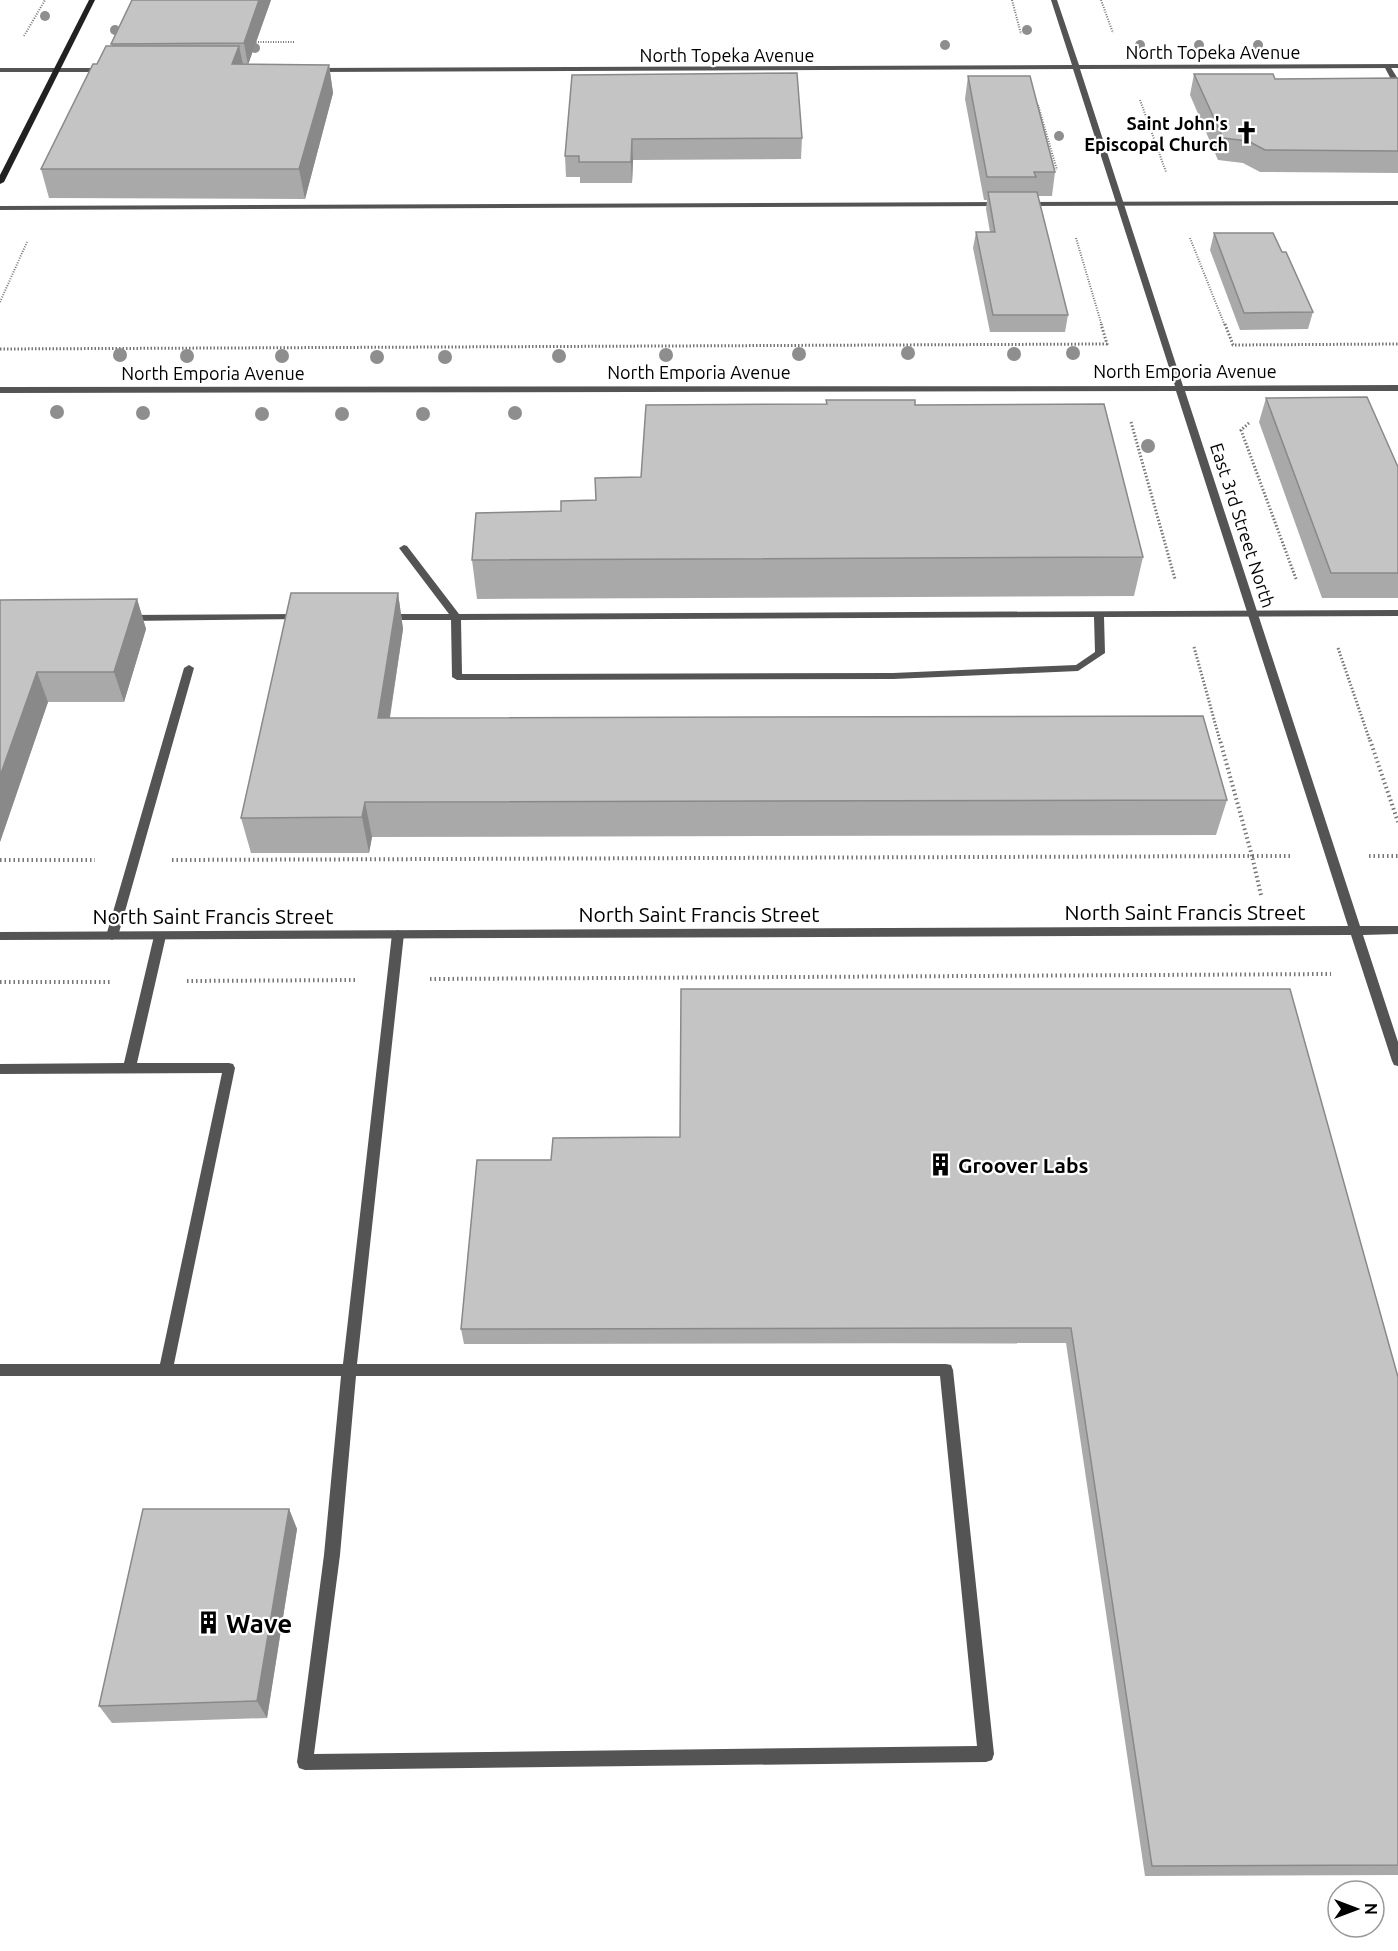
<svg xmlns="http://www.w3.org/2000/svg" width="1398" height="1951" font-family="Ubuntu,sans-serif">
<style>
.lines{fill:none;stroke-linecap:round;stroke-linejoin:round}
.path-far2{stroke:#767676;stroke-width:2;stroke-dasharray:1 1.5;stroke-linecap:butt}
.path-far1{stroke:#767676;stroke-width:3;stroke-dasharray:1.5 2;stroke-linecap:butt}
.path{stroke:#767676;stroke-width:4;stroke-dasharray:1.5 3;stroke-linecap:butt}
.lane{fill:#545454;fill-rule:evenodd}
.street{fill:#545454;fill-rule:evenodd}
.secondary{fill:#212121;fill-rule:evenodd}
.tree{fill:#8e8e8e}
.wall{fill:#a9a9a9}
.shaded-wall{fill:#898989}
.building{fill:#c4c4c4;stroke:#898989;stroke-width:1.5}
.labels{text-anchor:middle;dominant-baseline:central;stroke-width:4.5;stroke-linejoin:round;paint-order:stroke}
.far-street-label{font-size:18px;fill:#000;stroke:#fff}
.far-poi-label{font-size:18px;font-weight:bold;fill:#000;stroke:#fff;text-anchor:end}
.street-label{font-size:21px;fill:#000;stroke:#fff}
.poi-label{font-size:21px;font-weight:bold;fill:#000;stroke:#fff;text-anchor:start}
.near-poi-label{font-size:26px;font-weight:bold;fill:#000;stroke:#fff;text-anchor:start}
</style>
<rect width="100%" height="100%" fill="#fff"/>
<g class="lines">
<path class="path-far2" d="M1012 0 1021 34
M1101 0 1113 33
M24 36 45 0
M253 42H294
M1140 100 1166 172
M1038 105 1057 170
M1076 238 1102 326
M1190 238 1225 326
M0 302 27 242"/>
<path class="path-far1" d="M1225 324 1233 345 1398 344
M0 349 1107 344 1101 324
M1131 422 1175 579
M1249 423 1241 430 1296 579
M1194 647 1220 741
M1338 648 1370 741"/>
<path class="path" d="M1370 740 1398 822
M1369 856H1398
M0 860H95
M172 860 1252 856 1220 740
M1261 895 1252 856H1292
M430 979 1331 974
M187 981 356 980
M0 982H110"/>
<path class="lane" d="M1385 65 1390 66 1398 79V87L1394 85 1384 66Z
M1398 201V205L1024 206 1020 204 1024 202Z
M1004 202 1005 204 1001 206 0 210V206Z
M404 545 407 546 459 614 1398 610V616L1104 617 1105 653 1078 671 893 679 457 680 452 677 451 620H385L380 617 385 614H449L399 548ZM1094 617 1095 652 1076 665 893 673 462 674 461 620Z
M302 614 307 617 306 619 127 621 122 618 127 615Z
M189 665 194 668 118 936 112 940 106 936 184 668Z
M398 930 404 934 357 1364H946L951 1365 953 1370 994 1754 992 1760 986 1762 305 1770 299 1768 297 1762 324 1555 341 1376H0V1364H160L222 1073 0 1074V1064L124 1063 154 936 160 932 166 936 137 1063H229L233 1064 235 1068 174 1364H343L392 934ZM356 1376H940L977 1746 314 1754 340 1555Z"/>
<path class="street" d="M1051 0H1057L1079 65 1398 64V68L1080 69 1183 386 1398 385V391H1185L1360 926H1398V934L1363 935 1398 1042V1066L1394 1065 1392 1061 1351 935 0 940V932L1348 926 1176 391 0 393V387L1175 386 1073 69 313 72 310 70 313 68 1072 65Z
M0 68H104L107 70 104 72H0Z"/>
<path class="secondary" d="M89 0H95L4 182 0 184V175Z"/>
</g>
<g class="tree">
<circle cx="45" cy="16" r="5"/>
<circle cx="115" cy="30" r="5"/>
<circle cx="1027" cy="30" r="5"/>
<circle cx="945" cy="45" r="5"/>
<circle cx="1140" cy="45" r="5"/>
<circle cx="1199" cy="45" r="5"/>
<circle cx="1258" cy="45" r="5"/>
<circle cx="255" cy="48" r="5"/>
<circle cx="1059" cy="136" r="5"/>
<circle cx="908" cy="353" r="7"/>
<circle cx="1073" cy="353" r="7"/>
<circle cx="799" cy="354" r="7"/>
<circle cx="1014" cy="354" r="7"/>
<circle cx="120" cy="355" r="7"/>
<circle cx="666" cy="355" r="7"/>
<circle cx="187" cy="356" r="7"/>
<circle cx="282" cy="356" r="7"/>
<circle cx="559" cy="356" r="7"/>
<circle cx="377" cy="357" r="7"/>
<circle cx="445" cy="357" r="7"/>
<circle cx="57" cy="412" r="7"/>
<circle cx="143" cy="413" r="7"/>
<circle cx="515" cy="413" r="7"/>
<circle cx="262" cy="414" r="7"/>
<circle cx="342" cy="414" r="7"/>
<circle cx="423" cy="414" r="7"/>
<circle cx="1148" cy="446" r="7"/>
</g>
<path class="wall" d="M271 0 248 64 329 65 333 93 305 199 49 198 41 169 97 64 112 46 111 44Z
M1194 74 1275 79 1398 78V173L1260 172 1243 163 1218 160 1190 95Z
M572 75 802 138 801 159 633 160 632 183H580V177H566L565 156Z
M968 76 1055 172 1052 196H1038L1068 315 1065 332H990L973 248 976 232H990L986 209 987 200H984L965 99Z
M1214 233 1282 252 1313 312 1308 329 1240 330 1210 250Z
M1266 398 1398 467V598H1322L1259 422Z
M826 400 915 405 1143 557 1134 596 477 599 472 560 561 511 596 500 641 477 826 404Z
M398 593 403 629 390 718 1227 800 1216 835 372 837 369 853H251L241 818Z
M137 599 146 629 124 702H48L0 842V600Z
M477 1160 1398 1377V1875L1145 1876 1066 1343 464 1344 461 1329Z
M289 1509 297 1529 267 1718 112 1723 99 1706Z"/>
<path class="shaded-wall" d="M259 0H271L248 65 244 43Z
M239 46 245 74 232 64Z
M329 65 333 93 305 199 299 169Z
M632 139 633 160 632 183 631 162Z
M398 593 403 629 384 754 378 718Z
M137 599 146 629 124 702 114 672Z
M37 672 48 702 0 842V776Z
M365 802 372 837 369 853 362 817Z
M289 1509 297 1529 267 1718 257 1701Z"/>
<path class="building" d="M132 0H259L244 43 111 44Z
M106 46H239L232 64 329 65 299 169H41L93 64H97Z
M797 73 802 138 632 139 631 162H579V156H565L572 75Z
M1194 74H1273L1275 79 1398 78V151L1265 150 1248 141 1223 138Z
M968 76H1030L1055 172H1034L1036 177H987Z
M988 192H1037L1068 315H993L976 232H995Z
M1214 233H1273L1282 252H1286L1313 312 1244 313Z
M1367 397 1398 467V573H1331L1266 398Z
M826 400H915V405L1104 404 1143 557 472 560 476 513 561 511V501L596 500 595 478 641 477 646 405 827 404Z
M291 593H398L378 718 1203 716 1227 800 365 802 362 817 241 818Z
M137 599 114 672H37L0 776V600Z
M681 989H1290L1398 1377V1865L1152 1866 1071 1328 461 1329 477 1160H551L553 1138 680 1137Z
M143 1509H289L257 1701 99 1706Z"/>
<defs>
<symbol id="church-bare" viewBox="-9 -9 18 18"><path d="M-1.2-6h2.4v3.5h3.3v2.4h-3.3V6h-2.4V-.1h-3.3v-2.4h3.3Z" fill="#000" stroke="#fff" stroke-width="2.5" paint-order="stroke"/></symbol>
<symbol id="building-bare" viewBox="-9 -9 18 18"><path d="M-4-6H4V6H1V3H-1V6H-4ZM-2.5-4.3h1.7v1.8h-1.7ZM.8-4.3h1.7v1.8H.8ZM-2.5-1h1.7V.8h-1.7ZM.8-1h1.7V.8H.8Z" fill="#000" stroke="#fff" stroke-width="2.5" paint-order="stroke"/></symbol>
</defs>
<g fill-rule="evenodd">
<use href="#church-bare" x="1230" y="116" width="33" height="33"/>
<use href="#building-bare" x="924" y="1148" width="33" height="33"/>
<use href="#building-bare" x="192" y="1606" width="33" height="33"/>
</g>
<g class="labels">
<g class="far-street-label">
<text x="1213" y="52">North Topeka Avenue</text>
<text x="727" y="55">North Topeka Avenue</text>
<text x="1185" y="371">North Emporia Avenue</text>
<text x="699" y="372">North Emporia Avenue</text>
<text x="213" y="373">North Emporia Avenue</text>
<text transform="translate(1243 525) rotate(72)">East 3rd Street North</text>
</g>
<g class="far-poi-label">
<text x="1228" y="123">Saint John's<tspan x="1228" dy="21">Episcopal Church</tspan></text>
</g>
<g class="street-label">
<text x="1185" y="912">North Saint Francis Street</text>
<text x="699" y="914">North Saint Francis Street</text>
<text x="213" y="916">North Saint Francis Street</text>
</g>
<g class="poi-label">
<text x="958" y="1165">Groover Labs</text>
</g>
<g class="near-poi-label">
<text x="226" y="1623">Wave</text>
</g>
</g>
<g transform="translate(1356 1909) rotate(90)"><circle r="28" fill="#ffffff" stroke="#999999" stroke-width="1.5"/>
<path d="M0-4.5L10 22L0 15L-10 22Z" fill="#000000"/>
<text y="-9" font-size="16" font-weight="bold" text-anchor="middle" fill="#000000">N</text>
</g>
</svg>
